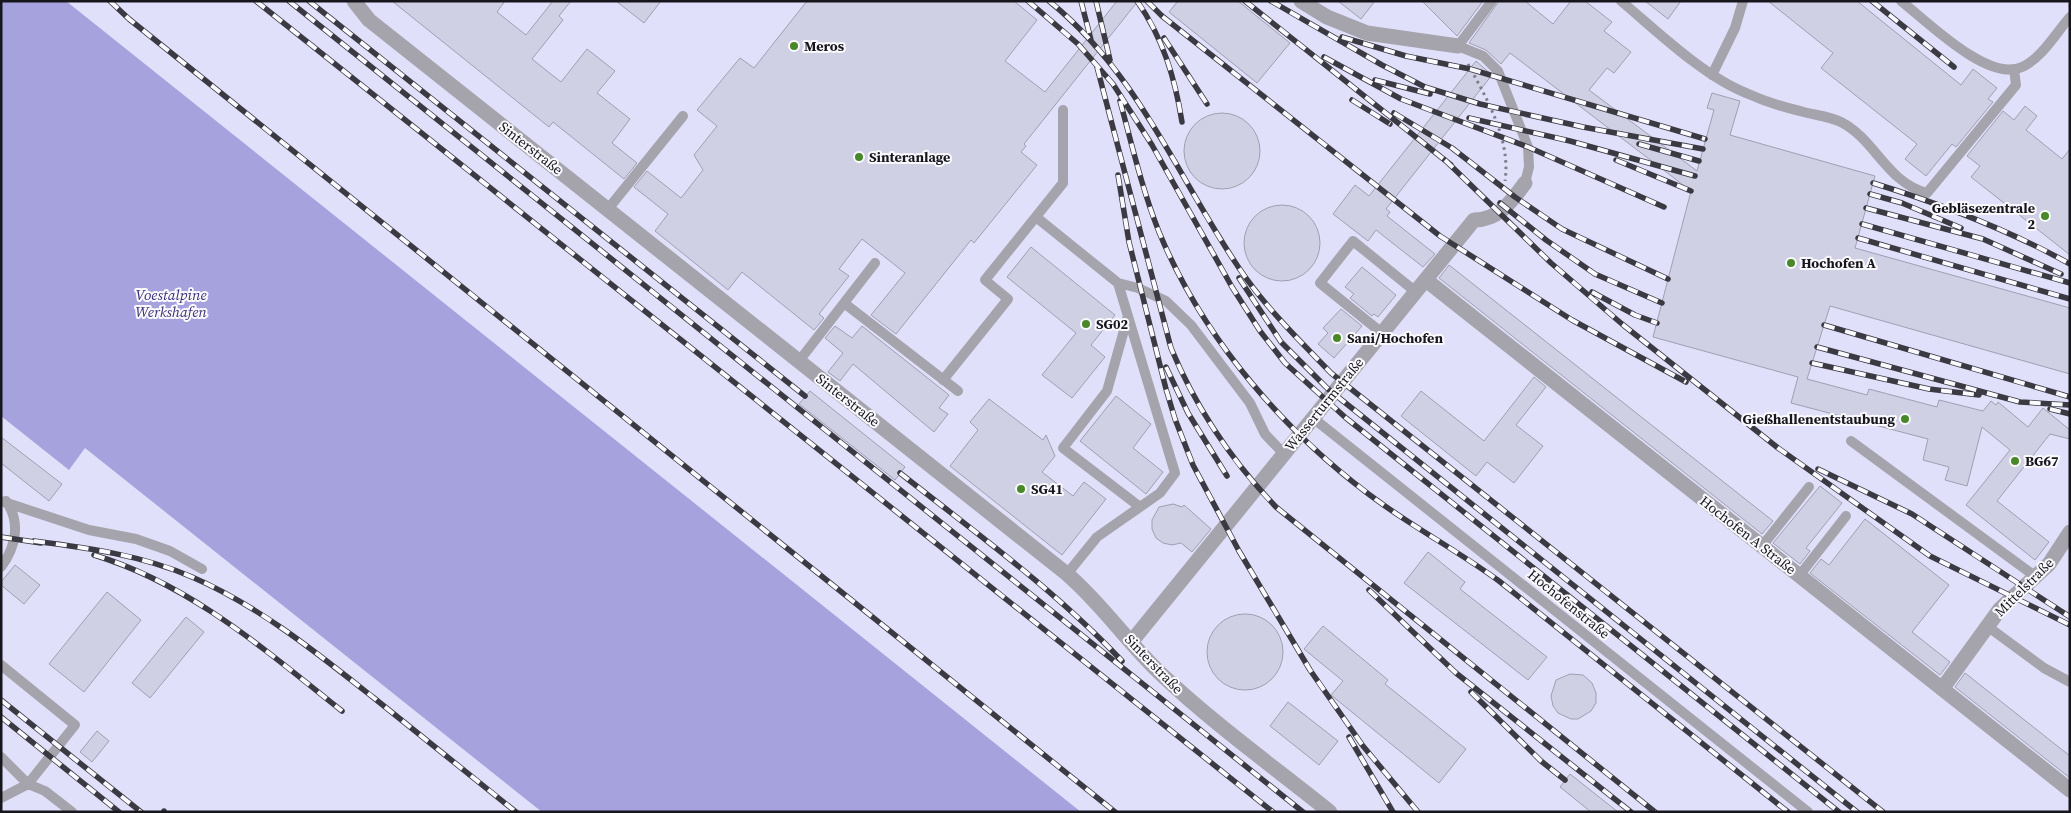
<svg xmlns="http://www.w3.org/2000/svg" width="2071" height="813" font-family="'Source Serif 4',serif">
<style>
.built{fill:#e0e0fb}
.water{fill:#a6a2de}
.building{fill:#d0d0e4;stroke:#9f9fb2}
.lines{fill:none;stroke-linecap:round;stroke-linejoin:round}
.path{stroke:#7d7c89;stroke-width:3;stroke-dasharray:2.5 4;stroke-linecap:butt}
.lane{stroke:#a5a4ad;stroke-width:10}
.street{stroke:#a5a4ad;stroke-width:15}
.rail-casing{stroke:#3b3a43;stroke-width:5.5}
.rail{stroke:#fafafe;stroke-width:4;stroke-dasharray:11;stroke-linecap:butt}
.poi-dot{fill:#498828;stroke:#fafafe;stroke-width:2}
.labels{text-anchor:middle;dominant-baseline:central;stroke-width:4;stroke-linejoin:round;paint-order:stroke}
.poi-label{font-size:14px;font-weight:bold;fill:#17161d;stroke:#fafafe;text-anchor:start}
.street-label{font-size:14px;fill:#17161d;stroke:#fafafe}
.water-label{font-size:15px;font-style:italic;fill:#3c3076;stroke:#fafafe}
</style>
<rect width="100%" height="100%" fill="#ebebff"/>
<path class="built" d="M1 1H2070V812H1Z"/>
<path class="water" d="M1 1H66L1081 812H542L85 448 69 470 1 416Z"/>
<path class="building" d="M392 1H505L497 12 526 35 553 1H571L559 16 563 20 532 59 561 82 587 49 615 71 597 93 630 119 612 143 637 163 624 179 553 122 549 127Z
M616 1H661L644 23Z
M807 1H1014L1037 20 1005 61 1045 92 1117 1H1138L1024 144 1026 146 1021 152 1037 165 974 243 971 240 896 334 871 315 905 273 862 239 839 269 849 276 819 314 824 318 814 330 742 272 728 290 655 231 668 214 634 187 647 171 681 198 703 170 694 155 717 126 697 110 740 58 754 68Z
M1178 1H1238L1290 43 1257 83 1169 12Z
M1338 1H1375L1361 19Z
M1422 1H1483L1457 36Z
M1499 1H1525L1553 24 1571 1H1585L1612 22 1604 31 1631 52 1614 73 1607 68 1589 90 1697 171 1714 110 1707 108 1712 93 1740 101 1730 135 1875 176 1855 248 2070 308V374L1830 306 1807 379 1867 395 1869 389 1937 407 1939 400 1983 411 1991 401 1996 405 1998 402 2028 427 2043 408 2070 430V439L2050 434 1997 501 2049 542 2035 560 1966 505 2010 450 1982 427 1967 486 1945 480 1949 467 1923 460 1928 439 1791 403 1798 377 1653 337 1691 191 1510 53 1501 64 1486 50 1469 43Z
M1645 1H1681L1668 19Z
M1768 1H1857L1961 85 1973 69 1997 88 1988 99 1993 102 1956 147 1952 144 1926 176 1905 159 1917 144 1821 68 1833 53Z
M1476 61 1492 75 1386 209 1390 212 1387 216 1435 254 1423 267 1376 230 1368 241 1333 214 1355 185 1369 196Z
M2025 106 2037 116 2026 130 2062 159 2070 149V255L1971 177 1980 166 1967 156 2003 111 2014 120Z
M1184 151a38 38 0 1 1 76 0a38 38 0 1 1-76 0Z
M1244 243a38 38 0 1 1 76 0a38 38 0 1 1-76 0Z
M1031 247 1115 315 1091 345 1105 357 1072 398 1042 375 1076 333 1007 277Z
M1449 265 1773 521 1762 534 1439 278Z
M1362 267 1396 295 1378 317 1374 314 1372 316 1350 298 1354 294 1345 287Z
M1341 309 1362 326 1334 358 1318 344 1328 333 1323 328Z
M835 326 852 338 862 326 949 395 939 408 948 414 934 432 853 364 840 381 828 372 843 353 825 338Z
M1534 377 1546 387 1516 425 1543 446 1514 483 1487 462 1476 476 1401 416 1421 391 1484 441Z
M810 391 905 467 895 480 799 404Z
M1116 396 1151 424 1133 448 1163 472 1146 494 1080 441Z
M989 399 1043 440 1046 435 1055 456 1042 472 1073 496 1084 482 1106 499 1062 555 950 466 978 430 970 422Z
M1 437 62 484 49 501 1 463Z
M1820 486 1842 503 1806 548 1810 551 1800 564 1773 543Z
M1173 504 1182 507 1184 505 1211 529 1192 552 1181 543 1172 545 1163 543 1156 538 1152 529V520L1159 507Z
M1865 519 1949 585 1912 632 1950 662 1940 675 1810 573 1821 559 1829 565Z
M1428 552 1465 582 1460 589 1547 657 1528 680 1404 583Z
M15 565 40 585 24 604 1 585V582Z
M107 592 141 620 84 692 49 664Z
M1207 652a38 38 0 1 1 76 0a38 38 0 1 1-76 0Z
M186 617 204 632 150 698 132 683Z
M1323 626 1388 680 1385 684 1466 749 1439 783 1331 695 1343 681 1304 649Z
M1965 673 2070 756V778L1955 687Z
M1570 674 1583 675 1592 683 1596 693V703L1591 711 1578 719H1571L1558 713 1553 706 1551 696 1556 680Z
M1288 702 1338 741 1319 765 1270 726Z
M97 731 109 741 92 762 80 752Z
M1570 774 1618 812H1591L1560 787Z"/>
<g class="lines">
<path class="path" d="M1468 64C1487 99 1511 140 1505 181"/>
<path class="lane" d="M1492 1 1458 46 1483 56 1498 71 1528 147 1529 167 1525 183
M1621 1C1657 31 1703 76 1746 93 1764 101 1782 107 1800 111 1813 115 1829 116 1841 122 1876 140 1886 182 1927 193L2016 85 2014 69
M1901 1C1927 21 1988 83 2022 67 2042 58 2056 33 2070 17
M1712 75 1735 28 1743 1
M608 209 683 116
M1036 217 1118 283 1175 473 1160 493 1097 537 1067 574
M1118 283 1138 288 1166 301 1191 325 1250 403 1265 434 1284 454
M844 303 875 263
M1128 316 1107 391 1063 448 1140 507
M1382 333 1320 283 1353 241 1416 292
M799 361 844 303 958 391
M943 380 1008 299 985 280 1063 183V110
M1313 418 1808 812
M1851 441 2036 577
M1 501 89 530 136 539 170 551 202 569
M1762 546 1809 487
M1 567C16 547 21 522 6 501
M1799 576 1846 516
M1987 626 2044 668 2070 682
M1 665 75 725 28 784 1 757
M1 798 28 784 45 791 72 812"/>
<path class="street" d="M354 1 369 20 1067 574C1102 604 1128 643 1161 674 1214 724 1274 767 1330 812
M1301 1 1327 17 1367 33 1458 46
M1426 280 2070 790
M1132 641 1474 220C1499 220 1511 202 1525 183
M1942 689 2000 609 2049 564 2070 532"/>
<defs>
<path id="rail" d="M110 1 129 19 1115 812
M256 1 1273 812
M289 1 1303 812
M309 1 805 396
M1028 1 1078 44 1113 84 1152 145 1232 287 1260 331 1285 363 1346 418 1839 812
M1049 1C1138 73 1177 176 1239 268 1265 307 1299 340 1331 373L1883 812
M1081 1 1091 40
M1096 1 1110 60
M1137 1C1163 38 1175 78 1182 122
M1147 1 1162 16 1440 236 1572 320 1686 382
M1245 1 1451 165
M1271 1 1382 65 1425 87 1480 104 1583 127 1703 149
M1872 1 1954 67
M1342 37 1406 56 1470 69 1705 139
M1164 38 1207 104
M1324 57 1401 99 1528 147 1664 207
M1097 67 1171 348C1196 408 1231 460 1276 507L1655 812
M1375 80 1430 94
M1352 100 1390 124
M1120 101C1132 145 1142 189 1159 232 1204 341 1289 438 1385 506 1422 532 1462 554 1499 581L1788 812
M1394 113 1452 148 1515 197 1562 229 1668 279
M1469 118 1570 141 1695 176
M1639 144 1699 161
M1445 160 1551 263 1622 324 1778 448 1930 556 2070 625
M1616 160 1691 191
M1118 175 1129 242 1166 389 1175 419 1193 465 1239 551 1310 670 1363 746 1418 812
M1873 183C1941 204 2007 229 2070 264
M1870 194 1902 203 1961 228
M1500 203 1546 240 1595 274 1662 303
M1866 208 1983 239 2061 274
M1862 224 2070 283
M1858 238 2070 299
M1239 278 1281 342 1328 389 1857 812
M1592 292 1635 315 1657 323
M1824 325 2070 397
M1817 347 2020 402 2070 405
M1812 363 1929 389 1979 395
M1166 367 1188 413 1227 476
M2050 409 2070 414
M1818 469 1912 514 2070 617
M900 473C976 533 1055 590 1122 661
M1 537 41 543
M34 541C88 548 141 555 192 577 259 606 317 653 374 698 421 736 469 774 516 812
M94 555C190 584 265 650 342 711
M1369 590 1456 673 1631 812
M1471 692 1541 761 1565 780
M1 700 141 812
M1 717 119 812
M1349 737 1393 812
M164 811V812"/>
</defs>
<use href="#rail" class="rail-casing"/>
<use href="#rail" class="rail"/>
</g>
<g class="poi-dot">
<circle cx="794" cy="46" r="5"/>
<circle cx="859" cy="157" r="5"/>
<circle cx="2045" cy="216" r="5"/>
<circle cx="1791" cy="263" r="5"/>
<circle cx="1086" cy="324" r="5"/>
<circle cx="1337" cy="338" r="5"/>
<circle cx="1905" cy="419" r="5"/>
<circle cx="2015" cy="461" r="5"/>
<circle cx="1021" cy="489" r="5"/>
</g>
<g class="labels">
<g class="poi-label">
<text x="804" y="46">Meros</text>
<text x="869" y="157">Sinteranlage</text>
<text x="2035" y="208" text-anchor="end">Gebläsezentrale<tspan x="2035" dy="16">2</tspan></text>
<text x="1801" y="263">Hochofen A</text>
<text x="1096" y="324">SG02</text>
<text x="1347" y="338">Sani/Hochofen</text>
<text x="1895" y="419" text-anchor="end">Gießhallenentstaubung</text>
<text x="2025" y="461">BG67</text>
<text x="1031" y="489">SG41</text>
</g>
<g class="street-label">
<text transform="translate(531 148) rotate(38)">Sinterstraße</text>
<text transform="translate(848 400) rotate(38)">Sinterstraße</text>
<text transform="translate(1324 404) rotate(-51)">Wasserturmstraße</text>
<text transform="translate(1748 535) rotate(38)">Hochofen A Straße</text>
<text transform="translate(2024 587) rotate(-45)">Mittelstraße</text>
<text transform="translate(1569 604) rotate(39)">Hochofenstraße</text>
<text transform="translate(1154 664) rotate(46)">Sinterstraße</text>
</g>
<g class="water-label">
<text x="171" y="294">Voestalpine<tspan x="171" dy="17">Werkshafen</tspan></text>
</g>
</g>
<rect width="2071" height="813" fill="none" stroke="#17161d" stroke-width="5"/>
</svg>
